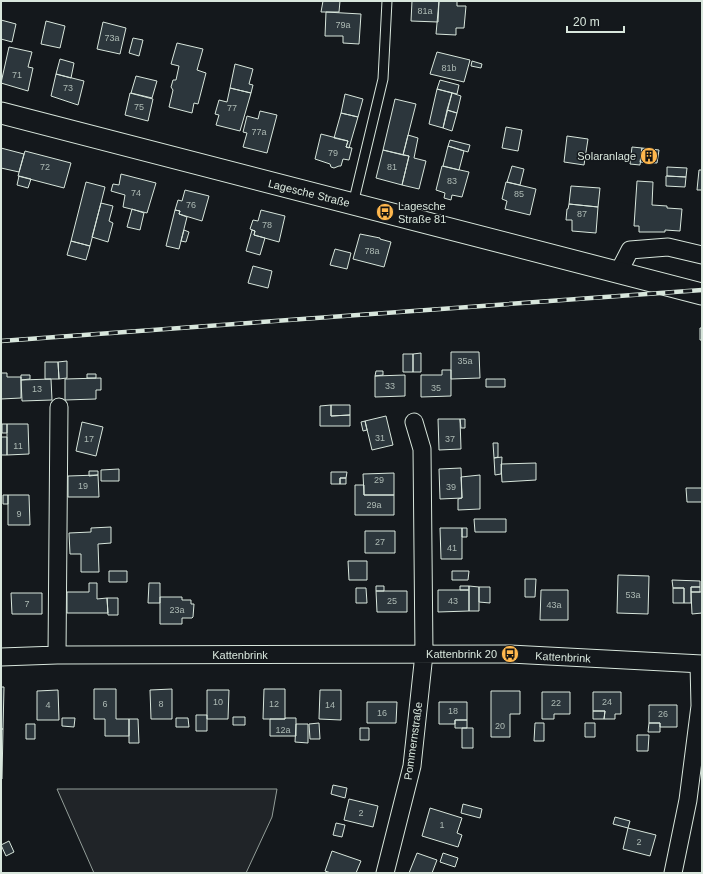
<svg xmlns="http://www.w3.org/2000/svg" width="703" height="874" font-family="Arial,sans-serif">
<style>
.green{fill:#202428;stroke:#939e99}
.building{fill:#2c363c;stroke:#d8e6dc}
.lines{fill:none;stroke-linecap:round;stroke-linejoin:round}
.service-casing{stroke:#d8e6dc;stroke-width:11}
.minor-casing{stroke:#d8e6dc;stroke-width:19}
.tertiary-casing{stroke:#d8e6dc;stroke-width:23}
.service{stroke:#14181c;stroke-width:9}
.minor{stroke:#14181c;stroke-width:17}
.tertiary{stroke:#14181c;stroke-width:21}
.rail-casing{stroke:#d8e6dc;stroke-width:4.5}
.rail{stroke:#14181c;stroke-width:3;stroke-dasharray:9;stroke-linecap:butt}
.labels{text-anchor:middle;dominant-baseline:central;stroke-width:3;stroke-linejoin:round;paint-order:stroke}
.number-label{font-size:9px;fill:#adbab4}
.poi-label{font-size:11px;fill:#d8e6dc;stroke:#14181c;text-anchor:end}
.street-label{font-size:11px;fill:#d8e6dc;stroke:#14181c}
</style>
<rect width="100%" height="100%" fill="#14181c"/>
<path class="green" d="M57 789H277L272 817 246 873H94Z"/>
<path class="building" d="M323 1H340L339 12H321Z
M412 1H439L438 22 411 21Z
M439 1H457V6H466L464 28H456V35L436 34Z
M326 12 361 14 359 44 343 43V36H325Z
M1 20 16 24 12 42 1 39Z
M46 21 65 26 60 48 41 44Z
M103 22 126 28 120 54 97 49Z
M133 38 143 40 139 56 129 53Z
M177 43 203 49 197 70 206 73 198 104 194 103 192 113 169 107 173 90 171 87 173 80H176L179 66 171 64Z
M9 47 32 52 28 67 33 68 28 91 1 83Z
M437 52 470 60 464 82 430 74Z
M60 59 74 63 71 78 56 74Z
M472 61 482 64 481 68 471 66Z
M235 64 253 69 249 84 253 85 251 93 230 88Z
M56 74 84 81 78 105 51 96Z
M136 76 157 81 152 98 131 93Z
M440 80 459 85 457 94 437 89Z
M230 88 251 93 240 131 216 125 219 115 215 114 219 100 227 102Z
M437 89 452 93 443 128 429 124Z
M130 93 153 99 148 121 125 115Z
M452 93 461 96 457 113 447 110Z
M345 94 363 99 358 117 341 113Z
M395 99 416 104 403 155 383 150Z
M447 110 457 113 452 131 443 128Z
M260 111 277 115 267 153 243 147 247 133 243 132 247 116 258 119Z
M341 113 358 117 349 148 346 147 348 141 334 138Z
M506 127 522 130 518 151 502 148Z
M321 134 348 141 346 147 352 148 349 160 343 159 341 166H339L334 168 331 167 330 164 315 159Z
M408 135 418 138 414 158 426 161 419 189 402 185 409 156 403 155Z
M567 136 588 139 584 165 564 162Z
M450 140 470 145 468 152 448 146Z
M448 146 464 151 459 170 443 166Z
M632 147 642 148 640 165 630 164Z
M1 148 24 154 19 172 1 168Z
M642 148 659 150 657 163 640 162Z
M383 150 409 156 402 185 376 178Z
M25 151 71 163 64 188 18 176Z
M442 166 469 172 462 197 452 195 451 200 444 198 445 193 436 190Z
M512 166 524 169 520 185 507 182Z
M667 167 687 168 686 177 667 176Z
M699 170H702V190H697Z
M121 174 156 183 147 213 123 207 125 195 111 191 113 184 119 185Z
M19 176 31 179 28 188 17 185Z
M666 176 686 177 685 187 666 186Z
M637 181 653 182 652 205 667 206V208L682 209 680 231 665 230V232H639V226H634Z
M86 182 105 187 90 246 71 241Z
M506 182 536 189 530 215 505 209 507 201 502 199Z
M571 186 600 188 598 207 569 204Z
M185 190 209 196 202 221 179 214 180 211 175 210 178 200 182 201Z
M101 203 113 206 109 221 113 223 108 242 92 237Z
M569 204 598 207 596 233 572 231V220H566L567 209H568Z
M132 209 144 213 140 230 127 227Z
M175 210 180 211 179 214 187 217 179 249 166 246Z
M261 210 285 216 279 242 254 235 255 231 250 229 253 220 258 221Z
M184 230 189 232 186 242 181 241Z
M252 230 255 231 254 235 265 238 260 255 246 251Z
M360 234 380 238V239L391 242 384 267 353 259Z
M71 241 90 246 86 260 67 255Z
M335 249 351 253 347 269 330 265Z
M253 266 272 271 268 288 248 283Z
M700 328H702V340H700Z
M451 352H479L480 378 451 379Z
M421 353V372H413V354Z
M403 354H413V372H403Z
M67 361V378L59 379 58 362Z
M45 362H58L59 379H45Z
M442 370H451V396L421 397V375H442Z
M376 371H383V375L375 376Z
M1 373H7V377H21V398L1 399Z
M87 374H96V378H87Z
M21 375H30V379L21 380Z
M405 375V396L375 397V376Z
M101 378V390H96V399L65 400V379Z
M51 379 52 400 22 401 21 380Z
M486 379H505V387H486Z
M331 405H350V415L331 416Z
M331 405V416L350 415V426H320V406Z
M386 416 393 445 372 450 365 421Z
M438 419H460L461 449 439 450Z
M460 419H465V428H461Z
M365 421 367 430 363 431 361 422Z
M82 422 103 427 96 456 76 451Z
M2 424H7V433H2Z
M7 424H28L29 454 7 455Z
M1 437H7V455H1Z
M493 443H498V457L494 458Z
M502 457 501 474 495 475 494 458Z
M536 463V480L502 482 501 464Z
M461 468 462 498 440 499 439 469Z
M119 469V481H101V470Z
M89 471H98V475L89 476Z
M331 472H347L346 478H340V484H331Z
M394 473V495H364L363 474Z
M98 475 99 497H68V476Z
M480 475V509L458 510V499L462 498 461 477Z
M340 478H346V484H340Z
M355 485H364V495H394V515H355Z
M686 488H702V502H687Z
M3 495H8V504H3Z
M8 495H29L30 525H8Z
M474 519H506V532H475Z
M111 527V543L98 544 99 572H81V554H70L69 533 91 532V528Z
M440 528H462V559H441Z
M462 528H467V537H462Z
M365 531H395V553H365Z
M348 561H367V580H349Z
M109 571H127V582H109Z
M452 571H469L468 580H452Z
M618 575 649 576 648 614 617 613Z
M525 579H536L535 597H525Z
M672 580 700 581V587H691V603H684V588H673Z
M89 583H97V599L107 598 108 613H67V592H89Z
M149 583H160V603H148Z
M376 586H384V591H376Z
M460 586H469V590H460Z
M469 586 479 587V611H469Z
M479 587H490V603L479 602Z
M691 587H700V592H691Z
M356 588H366L367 603H356Z
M673 588H684V603H673Z
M438 590H469V611L438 612Z
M541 590H568V620H540Z
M376 591H407V612H377Z
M691 592H702V613L692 614Z
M11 593H42V614H12Z
M160 597H182V600H191V604H194L193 617 192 618H182V624H160Z
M107 598H118V615H108Z
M1 687H4L3 729H1Z
M94 689H116V719H129V736H105V719H94Z
M172 689V719H151L150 690Z
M264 689H285V719H263Z
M58 690 59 720H37V691Z
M207 690H229L228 719H207Z
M320 690H341V720L319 719Z
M491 691H520V714H510V737H491Z
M542 692H570V714H554V719H542Z
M593 692H621V714H615V719H604L605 711H593Z
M367 702H397L396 723H367Z
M439 702H467V720H455V724H439Z
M649 705H677V727H660V723H649Z
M593 711H605L604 719H593Z
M196 715H207V731H196Z
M233 717H245V725H233Z
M62 718H75L74 727 62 726Z
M176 718H188L189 727H176Z
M285 718H296V736H270V719H285Z
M129 719H138L139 743H129Z
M455 720H467V728H455Z
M319 723 320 739H310L309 724Z
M535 723H544V741H534Z
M585 723H595V737H585Z
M649 723H660V732H648Z
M26 724H35V739H26Z
M296 724H308V743L295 742Z
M360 728H369V740H360Z
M462 728H473V748H462Z
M1 729H3L2 779H1Z
M637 735H649L648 751H637Z
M333 785 347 788 345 798 331 794Z
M349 799 378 806 373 827 344 820Z
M463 804 482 809 480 818 461 813Z
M430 808 462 818 457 833 462 835 458 847 422 836Z
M615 817 630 821 628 828 613 824Z
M336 823 345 825 342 837 333 835Z
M628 828 656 835 650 856 623 849Z
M9 841 14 852 6 856 1 845Z
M332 851 361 861 356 873H331L325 871Z
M417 853 437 860 432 873H409Z
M443 853 458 858 455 867 440 862Z"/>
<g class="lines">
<defs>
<path id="service" d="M353 204 383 79 387 1"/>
<path id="minor" d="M618 273 630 250 668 247 702 255
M57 655 59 407
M1 657 57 655 510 654 702 664
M385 873 412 766 424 654 422 449 414 422
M673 873 688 800 700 706 699 664"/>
<path id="tertiary" d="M1 113 702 294"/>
</defs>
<use href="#service" class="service-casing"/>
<use href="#minor" class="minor-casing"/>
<use href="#tertiary" class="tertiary-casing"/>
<use href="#service" class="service"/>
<use href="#minor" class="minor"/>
<use href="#tertiary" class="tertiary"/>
<defs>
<path id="rail" d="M1 341 702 290"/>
</defs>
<use href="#rail" class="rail-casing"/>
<use href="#rail" class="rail"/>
</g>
<defs>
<symbol id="building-disc" viewBox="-11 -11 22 22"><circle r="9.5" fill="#ffb74d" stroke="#14181c"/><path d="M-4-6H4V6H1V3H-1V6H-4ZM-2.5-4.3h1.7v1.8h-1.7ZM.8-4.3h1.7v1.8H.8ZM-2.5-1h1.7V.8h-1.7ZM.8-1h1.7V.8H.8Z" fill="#111"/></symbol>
<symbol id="bus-disc" viewBox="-11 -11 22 22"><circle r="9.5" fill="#ffb74d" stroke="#14181c"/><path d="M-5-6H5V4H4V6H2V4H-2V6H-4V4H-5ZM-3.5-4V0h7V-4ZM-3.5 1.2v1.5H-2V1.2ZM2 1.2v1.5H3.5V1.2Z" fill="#111"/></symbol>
</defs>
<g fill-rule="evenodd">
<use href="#building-disc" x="639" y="146" width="20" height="20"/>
<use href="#bus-disc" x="375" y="202" width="20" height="20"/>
<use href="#bus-disc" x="500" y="644" width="20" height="20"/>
</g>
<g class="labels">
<g class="number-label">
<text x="425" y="11">81a</text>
<text x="343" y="25">79a</text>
<text x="112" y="38">73a</text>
<text x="449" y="68">81b</text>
<text x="17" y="75">71</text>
<text x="68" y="88">73</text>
<text x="139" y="107">75</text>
<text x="232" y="108">77</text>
<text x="259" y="132">77a</text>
<text x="333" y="153">79</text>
<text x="45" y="167">72</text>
<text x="392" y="167">81</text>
<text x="452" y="181">83</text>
<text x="136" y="193">74</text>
<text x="519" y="194">85</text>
<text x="191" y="205">76</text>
<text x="582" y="214">87</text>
<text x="267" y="225">78</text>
<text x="372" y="251">78a</text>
<text x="465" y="361">35a</text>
<text x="390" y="386">33</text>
<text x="436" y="388">35</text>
<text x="37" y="389">13</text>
<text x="380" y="438">31</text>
<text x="89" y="439">17</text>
<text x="450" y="439">37</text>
<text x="18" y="446">11</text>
<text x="379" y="480">29</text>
<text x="83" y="486">19</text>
<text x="451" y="487">39</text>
<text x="374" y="505">29a</text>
<text x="19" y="514">9</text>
<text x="380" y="542">27</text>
<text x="452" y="548">41</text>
<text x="633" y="595">53a</text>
<text x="392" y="601">25</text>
<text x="453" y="601">43</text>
<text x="27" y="604">7</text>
<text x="554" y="605">43a</text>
<text x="177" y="610">23a</text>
<text x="218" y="702">10</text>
<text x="607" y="702">24</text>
<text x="556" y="703">22</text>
<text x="105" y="704">6</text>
<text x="161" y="704">8</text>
<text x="274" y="704">12</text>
<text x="48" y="705">4</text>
<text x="330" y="705">14</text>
<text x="453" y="711">18</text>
<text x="382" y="713">16</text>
<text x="663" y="714">26</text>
<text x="500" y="726">20</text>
<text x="283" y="730">12a</text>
<text x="361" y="813">2</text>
<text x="442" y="825">1</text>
<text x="639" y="842">2</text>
</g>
<g class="poi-label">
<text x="636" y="156">Solaranlage</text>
<text x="398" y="206" text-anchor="start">Lagesche<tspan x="398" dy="13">Straße 81</tspan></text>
<text x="497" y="654">Kattenbrink 20</text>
</g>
<g class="street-label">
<text transform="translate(309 193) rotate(14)">Lagesche Straße</text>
<text x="240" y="655">Kattenbrink</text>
<text transform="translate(563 657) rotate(3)">Kattenbrink</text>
<text transform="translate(413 741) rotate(-82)">Pommernstraße</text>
</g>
</g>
<rect width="703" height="874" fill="none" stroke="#d8e6dc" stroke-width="4"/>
<path d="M567 26v6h57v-6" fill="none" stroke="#d8e6dc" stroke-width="2"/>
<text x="573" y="26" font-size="12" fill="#d8e6dc" stroke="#14181c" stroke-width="3" paint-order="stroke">20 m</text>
</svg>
